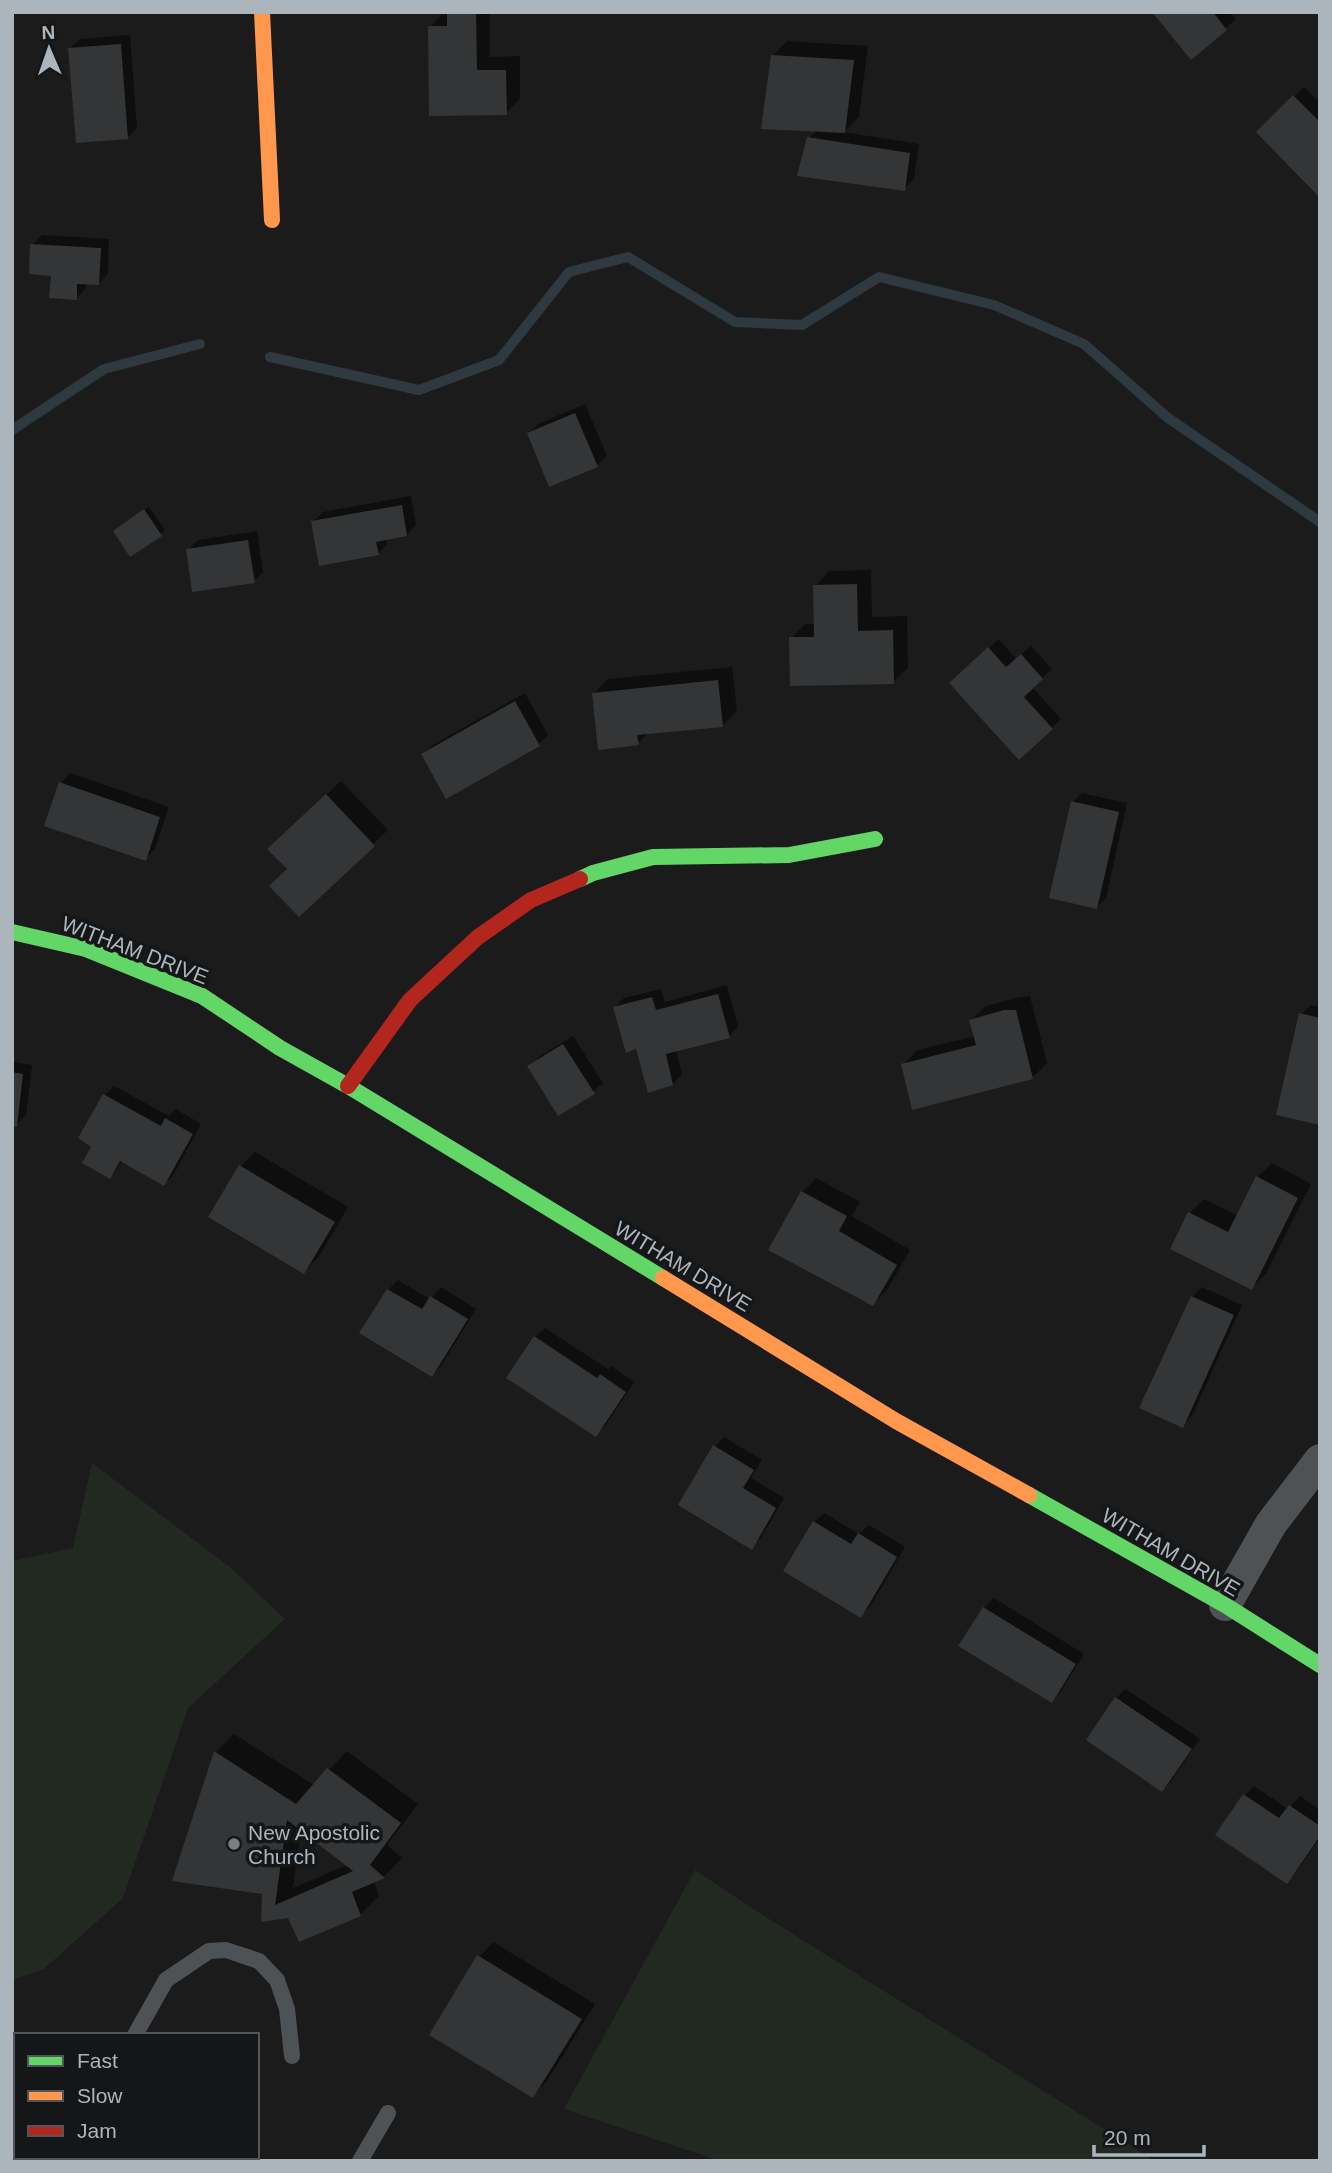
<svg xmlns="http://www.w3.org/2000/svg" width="1332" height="2173" font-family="Arial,sans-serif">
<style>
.green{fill:#212921}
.shadow{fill:#0007;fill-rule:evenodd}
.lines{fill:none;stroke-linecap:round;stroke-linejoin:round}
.stream{stroke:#2e3a3f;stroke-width:10}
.building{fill:#343536;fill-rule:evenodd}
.lane{stroke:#4f5255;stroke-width:16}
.street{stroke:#4f5255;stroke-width:32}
.fast{stroke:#63d668;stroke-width:16}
.slow{stroke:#ff974d;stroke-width:16}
.jam{stroke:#b3261e;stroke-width:16}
.poi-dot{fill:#7a7f84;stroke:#151618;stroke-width:2.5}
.labels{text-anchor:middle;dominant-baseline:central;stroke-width:7;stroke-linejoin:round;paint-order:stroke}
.street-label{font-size:21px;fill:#adb5bc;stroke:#151618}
.poi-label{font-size:21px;fill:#adb5bc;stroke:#151618;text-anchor:start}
</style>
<rect width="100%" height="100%" fill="#1b1b1c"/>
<path class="green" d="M92 1463 230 1567 285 1619 188 1708 123 1898 44 1969 12 1980V1561L73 1548Z
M695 1870 755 1910 1155 2161H720L564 2109Z"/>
<path class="shadow" d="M444 12H490V57L520 56V99L506 113 430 27Z
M1155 12H1230L1236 19 1192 57Z
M130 35 137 128 127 138 70 48 80 39Z
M787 41 868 46 859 117 844 132 919 144 914 179 904 189 809 138 817 130 772 56Z
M1304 87 1320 103V195L1259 132Z
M42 235 109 239 108 274 98 284 86 283V288L76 298 53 275 32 245Z
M585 404 607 456 597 465 529 434 538 424Z
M411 496 416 525 407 535 386 538 387 544 378 554 313 522 323 512Z
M149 507 165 530 160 534 120 527Z
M257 531 263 572 254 581 188 550 198 540Z
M871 570 872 617 907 616 908 668 893 682 791 638 805 624H815V586L829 571Z
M999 639 1016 659 1031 646 1052 669 1032 687 1061 719 1052 728 961 674Z
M732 667 737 711 723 725 649 732 638 743 594 693 608 679Z
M525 693 548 735 539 744 423 754 433 745Z
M70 773 169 807 155 849 146 858 61 783Z
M341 781 388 830 299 915 284 835Z
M1082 793 1127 803 1106 898 1097 907 1073 802Z
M727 985 738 1027 729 1036 676 1049 682 1074 673 1084 637 1047 615 1007 624 998 661 989 665 1002Z
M1030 996 1047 1063 1033 1077 903 1065 917 1050 976 1036 971 1020 986 1006 1020 997Z
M1311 1005 1320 1007V1123L1301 1014Z
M573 1036 603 1083 593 1092 529 1066 539 1057Z
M12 1062 32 1065 26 1115 16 1125 12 1124Z
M114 1086 169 1116 176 1109 201 1124 174 1174 164 1184 123 1160 110 1177 93 1146 105 1095Z
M255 1152 348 1207 318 1258 303 1272 241 1166Z
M1272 1163 1311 1184 1266 1274 1251 1288 1172 1248 1190 1213 1204 1199 1238 1216 1257 1177Z
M816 1178 860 1202 852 1216 910 1250 887 1290 872 1304 802 1192Z
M398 1280 430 1299 441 1287 476 1309 441 1366 432 1375 361 1333 388 1290Z
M1202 1287 1242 1305 1192 1416 1182 1426 1192 1297Z
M545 1328 608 1369 611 1366 634 1382 605 1426 596 1435 535 1337Z
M724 1437 762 1460 751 1478 784 1498 761 1538 751 1547 714 1447Z
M824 1513 859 1534 869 1525 905 1547 870 1607 860 1616 814 1522Z
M994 1598 1084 1654 1061 1691 1052 1701 984 1608Z
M1126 1689 1200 1739 1172 1780 1162 1790 1116 1698Z
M234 1734 314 1785 347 1751 418 1804 387 1845 402 1858 384 1877 374 1881 379 1896 360 1915 289 1916 263 1920 264 1893 216 1752ZM301 1829 347 1865 293 1888Z
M1254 1786 1288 1809 1300 1796 1320 1810V1838L1296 1872 1286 1882 1218 1834 1245 1795Z
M493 1942 595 2004 547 2081 533 2096 479 1957Z"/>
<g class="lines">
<path class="stream" d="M270 357 419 390 499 360 569 272 628 257 735 322 802 325 879 277 994 305 1084 344 1168 418 1320 522
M12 430 104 369 200 344"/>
</g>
<path class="building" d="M447 12H476L477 70H506L507 115 429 116 428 26H447Z
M1152 12H1213L1227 30 1191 60Z
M121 44 128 139 76 143 68 48Z
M771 55 854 60 845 133 761 129Z
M1293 95 1320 122V198L1256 132Z
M807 137 910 153 905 191 797 176Z
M30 244 101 248 99 285 77 284V300L49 298 51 276 29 274Z
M575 413 598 467 549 487 527 433Z
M402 505 407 536 376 542 379 555 319 566 311 521Z
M144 509 162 536 130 557 113 531Z
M248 540 255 583 192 592 186 549Z
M857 584 858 631 893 630 894 684 790 686 789 637H814L813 585Z
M988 647 1006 667 1021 654 1043 679 1024 697 1053 729 1019 760 949 683Z
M718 680 723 727 637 735 639 745 598 750 592 693Z
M515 701 540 746 446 799 421 754Z
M59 782 160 817 146 861 44 826Z
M326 794 375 846 299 917 269 886 287 869 267 849Z
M1071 801 1119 812 1097 909 1049 898Z
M718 994 730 1038 666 1054 673 1085 648 1093 636 1049 626 1053 613 1007 652 997 656 1010Z
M1004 1010H1016L1033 1079 912 1110 901 1064 976 1045 969 1020Z
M1299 1013 1320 1018V1125L1276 1115Z
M563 1044 595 1094 558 1116 527 1066Z
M12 1072 23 1074 17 1127 12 1126Z
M103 1094 161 1126 165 1118 193 1134 164 1186 120 1161 110 1179 82 1163 91 1147 78 1138Z
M239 1165 335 1222 304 1274 208 1217Z
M1256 1176 1298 1198 1252 1290 1170 1249 1188 1212 1228 1232Z
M801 1191 847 1216 839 1231 897 1265 873 1306 768 1250Z
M387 1289 422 1309 430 1296 468 1319 432 1377 359 1333Z
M1191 1296 1234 1315 1183 1428 1139 1408Z
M534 1336 597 1378 600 1374 626 1392 596 1437 506 1378Z
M713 1445 754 1470 743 1488 776 1508 752 1550 678 1505Z
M813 1521 851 1544 858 1533 897 1557 861 1618 783 1571Z
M983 1607 1076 1664 1052 1703 958 1646Z
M1115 1697 1192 1749 1162 1792 1086 1740Z
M214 1751 296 1804 327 1768 401 1823 370 1865 385 1878 352 1892 361 1916 299 1942 288 1918 261 1922 262 1894 172 1881ZM287 1820 353 1871 275 1905Z
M1243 1794 1279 1818 1289 1805 1320 1826V1836L1287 1884 1215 1835Z
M477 1955 582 2019 533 2098 429 2035Z"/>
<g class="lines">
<path class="lane" d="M135 2035 166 1980 209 1951 226 1950 259 1961 277 1980 287 2009 292 2056
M360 2161 388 2113"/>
<path class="street" d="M1225 1605 1271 1524 1320 1460
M12 2142 16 2141"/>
<path class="fast" d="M580 879 593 873 653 857 789 855 875 839
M12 932 86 949 202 996 280 1048 348 1086 663 1278
M1029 1495 1225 1605 1320 1665
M34 2157 35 2161"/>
<path class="slow" d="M262 12 272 220
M663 1278 896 1421 1029 1495"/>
<path class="jam" d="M348 1086 410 1000 478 937 531 900 580 879
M12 2107 16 2116"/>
</g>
<circle class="poi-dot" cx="234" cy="1844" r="7"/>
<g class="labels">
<g class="street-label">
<text transform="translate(135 950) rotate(21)">WITHAM DRIVE</text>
<text transform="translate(683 1266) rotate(31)">WITHAM DRIVE</text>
<text transform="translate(1171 1552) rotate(30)">WITHAM DRIVE</text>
</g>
<g class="poi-label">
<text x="248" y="1832">New Apostolic<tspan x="248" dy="24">Church</tspan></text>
</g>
</g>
<rect width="1332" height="2173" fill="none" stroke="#adb5bc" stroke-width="28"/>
<rect x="14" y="2033" width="245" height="126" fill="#151618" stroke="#52565a" stroke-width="2"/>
<rect x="28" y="2056" width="35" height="10" fill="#63d668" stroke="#52565a" stroke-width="2"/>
<text x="77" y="2068" font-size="21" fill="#adb5bc">Fast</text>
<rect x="28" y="2091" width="35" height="10" fill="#ff974d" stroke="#52565a" stroke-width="2"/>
<text x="77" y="2103" font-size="21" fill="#adb5bc">Slow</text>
<rect x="28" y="2126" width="35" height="10" fill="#b3261e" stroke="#52565a" stroke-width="2"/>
<text x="77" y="2138" font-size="21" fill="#adb5bc">Jam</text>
<g transform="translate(49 49) rotate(358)" stroke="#151618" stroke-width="5" paint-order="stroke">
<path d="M0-5L12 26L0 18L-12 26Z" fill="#adb5bc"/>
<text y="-10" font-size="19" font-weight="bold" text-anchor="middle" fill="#adb5bc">N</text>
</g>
<path d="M1094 2145v10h110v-10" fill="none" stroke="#adb5bc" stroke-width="3.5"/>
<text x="1104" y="2145" font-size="21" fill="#adb5bc" stroke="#151618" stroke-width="5" paint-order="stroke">20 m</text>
</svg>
